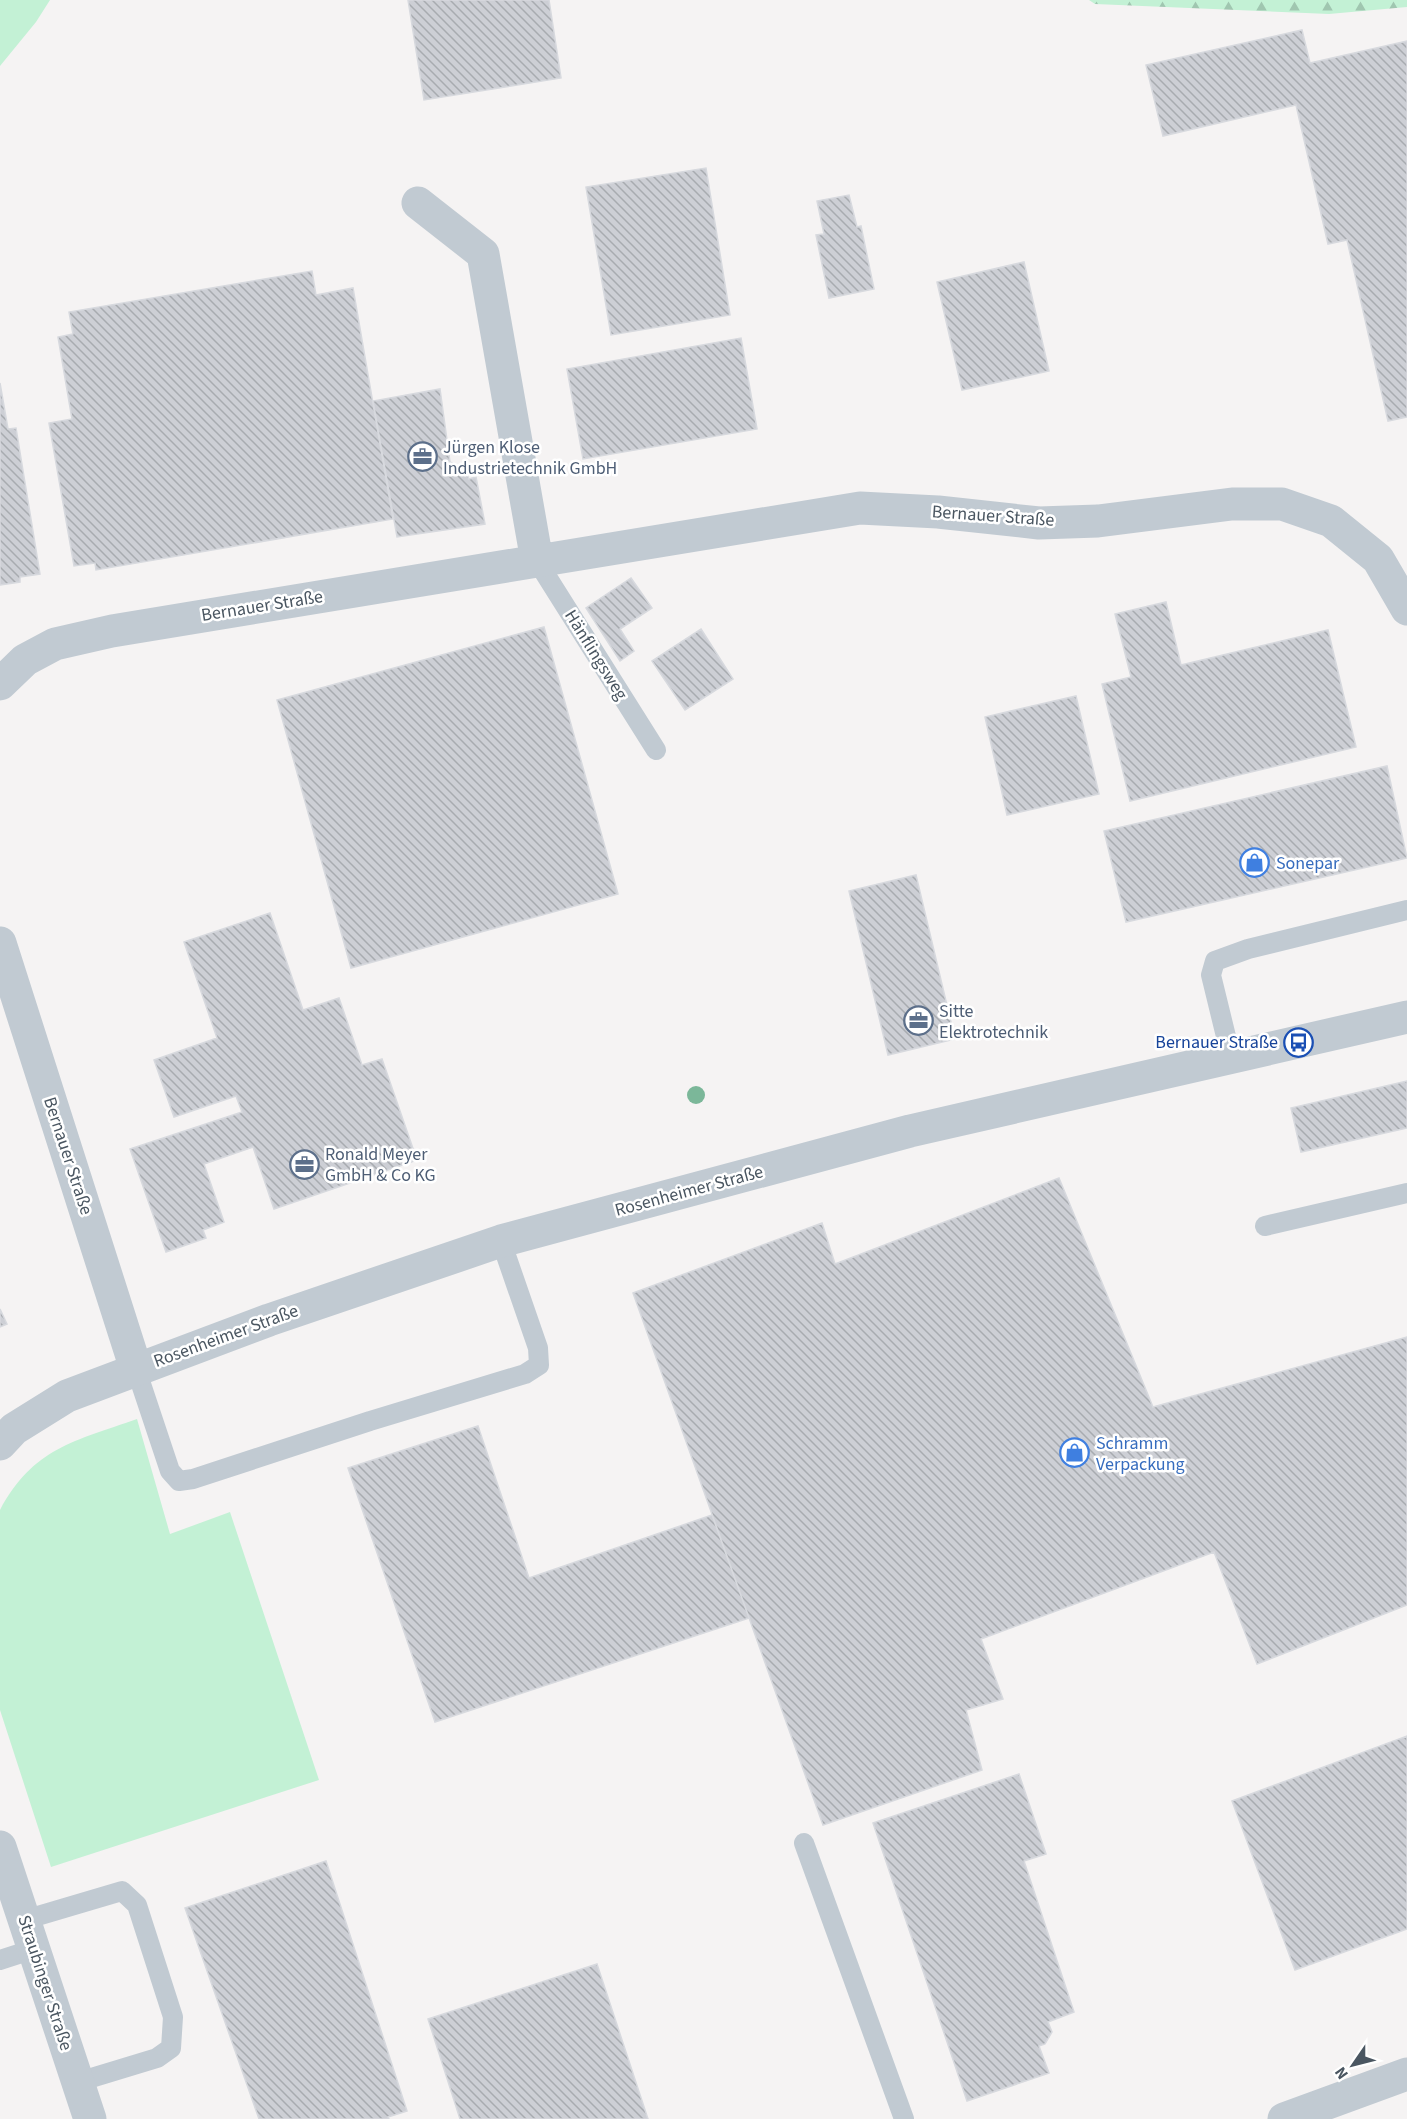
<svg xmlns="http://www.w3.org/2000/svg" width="1407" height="2119" font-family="'Source Sans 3',sans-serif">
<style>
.grass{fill:#c3f1d5}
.forest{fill:url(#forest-firs)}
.building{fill:url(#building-back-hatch);stroke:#d7d9de;stroke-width:1.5}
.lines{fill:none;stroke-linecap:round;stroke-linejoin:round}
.lane{stroke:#c1cad2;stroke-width:20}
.street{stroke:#c1cad2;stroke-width:33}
.tree{fill:#7bb799}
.labels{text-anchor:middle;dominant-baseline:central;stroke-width:5;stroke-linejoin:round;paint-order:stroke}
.service-label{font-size:18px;fill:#4e5e75;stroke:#fff;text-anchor:start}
.street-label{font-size:18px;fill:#4a5661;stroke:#fff}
.shop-label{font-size:18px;fill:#366cbe;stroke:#fff;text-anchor:start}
.transit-label{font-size:18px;fill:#164399;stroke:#fff;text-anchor:end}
</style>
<defs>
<pattern id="forest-firs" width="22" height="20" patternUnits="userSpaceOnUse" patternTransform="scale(1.5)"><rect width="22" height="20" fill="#c3f1d5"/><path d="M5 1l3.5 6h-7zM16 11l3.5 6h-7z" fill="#a0c6b0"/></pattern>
<pattern id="building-back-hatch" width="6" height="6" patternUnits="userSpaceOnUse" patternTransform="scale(1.5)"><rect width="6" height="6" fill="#cdcfd5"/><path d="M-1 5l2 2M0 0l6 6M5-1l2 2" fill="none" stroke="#a8abb0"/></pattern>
</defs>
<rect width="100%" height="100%" fill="#f5f3f3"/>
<path class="grass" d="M0 0H50L36 22 0 66Z
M137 1419 170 1534 230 1512 319 1780 51 1867 0 1710V1510C33 1448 75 1441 137 1419Z"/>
<path class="forest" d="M1089 0H1407V7L1329 14 1095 4Z"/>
<path class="building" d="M408 0H549L561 78 424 100Z
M1302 30 1310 63 1407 41V417L1388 421 1347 240 1328 244 1296 105 1163 136 1146 65Z
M706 168 730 315 611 335 586 187Z
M849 195 857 227 861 226 874 289 829 298 816 235 824 234 817 201Z
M1024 262 1049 371 962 390 937 282Z
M312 271 316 295 353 288 393 519 96 570 95 563 74 566 49 423 72 419 58 337 73 334 69 312Z
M741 338 757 429 583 459 567 369Z
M0 383 8 429 16 428 40 574 20 577V582L0 585Z
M440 389 450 462 465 470 469 479 476 477 485 524 397 537 373 401Z
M631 578 652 608 620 629 634 651 620 661 586 608Z
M1166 602 1181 665 1328 630 1356 747 1130 801 1102 684 1131 677 1115 614Z
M544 627 618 894 351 968 277 700Z
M701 629 733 679 685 710 652 661Z
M1076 696 1099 794 1007 815 985 717Z
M1387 766 1407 858 1126 922 1104 831Z
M916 875 955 1039 888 1055 849 891Z
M270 913 303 1010 339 998 362 1065 382 1059 417 1160 274 1209 253 1147 204 1164 224 1222 203 1230 206 1238 166 1252 130 1149 242 1112 236 1096 174 1117 154 1060 217 1038 184 942Z
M1407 1081V1128L1301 1152 1291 1108Z
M1059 1178 1153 1407 1407 1337V1605L1257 1664 1214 1552 981 1639 1003 1699 966 1710 982 1770 823 1825 633 1293 822 1223 835 1264Z
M0 1309 7 1324 0 1327Z
M478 1426 529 1578 712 1515 749 1618 435 1722 348 1468Z
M1407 1736V1929L1295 1970 1232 1801Z
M1019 1774 1046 1854 1024 1861 1074 2012 1048 2022 1052 2032 1045 2044 1039 2046 1049 2073 967 2101 873 1823Z
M326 1861 407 2111 388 2117 389 2119H259L185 1908Z
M597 1964 648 2119H460L428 2019Z"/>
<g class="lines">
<path class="lane" d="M537 561 656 750
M1231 1057 1211 975 1215 961 1248 949 1407 910
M1265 1226 1407 1193
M136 1369 170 1471 179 1481 193 1479 370 1421 525 1374 539 1365 538 1348 501 1241
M804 1843 904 2119
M24 1920 122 1891 137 1905 173 2017 171 2048 157 2058 78 2082
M0 1960 34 1949"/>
<path class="street" d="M418 203 483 254 537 561
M0 684 25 660 55 644 112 631 860 508 938 512 1039 523 1098 521 1232 504H1282L1331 521 1378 559 1407 609
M0 943 136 1369
M0 1444 14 1429 67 1396 269 1320 501 1241 910 1131 1407 1017
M0 1847 90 2119
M1284 2119 1407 2074"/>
</g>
<circle class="tree" cx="696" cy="1095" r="9"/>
<defs>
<symbol id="office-ring" viewBox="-11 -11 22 22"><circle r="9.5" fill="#fff" stroke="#5c6f8a" stroke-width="1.5"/><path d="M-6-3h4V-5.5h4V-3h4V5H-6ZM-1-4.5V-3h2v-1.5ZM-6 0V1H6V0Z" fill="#5c6f8a"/></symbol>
<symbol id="shop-ring" viewBox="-11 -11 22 22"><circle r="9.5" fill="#fff" stroke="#3f7fe0" stroke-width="1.5"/><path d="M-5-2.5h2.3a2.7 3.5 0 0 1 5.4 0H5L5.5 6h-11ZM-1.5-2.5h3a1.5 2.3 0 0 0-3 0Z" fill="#3f7fe0"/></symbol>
<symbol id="bus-ring" viewBox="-11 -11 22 22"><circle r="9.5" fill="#fff" stroke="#1a4fb4" stroke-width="1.5"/><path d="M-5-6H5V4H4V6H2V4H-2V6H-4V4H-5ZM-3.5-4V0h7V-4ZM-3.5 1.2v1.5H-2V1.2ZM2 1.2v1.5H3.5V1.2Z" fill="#1a4fb4"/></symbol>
</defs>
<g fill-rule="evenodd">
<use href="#office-ring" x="406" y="440" width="33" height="33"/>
<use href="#shop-ring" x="1238" y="846" width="33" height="33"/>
<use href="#office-ring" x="902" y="1004" width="33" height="33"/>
<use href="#bus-ring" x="1282" y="1026" width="33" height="33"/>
<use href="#office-ring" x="288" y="1148" width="33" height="33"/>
<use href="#shop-ring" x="1058" y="1436" width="33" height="33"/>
</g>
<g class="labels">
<g class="service-label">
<text x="443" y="447">Jürgen Klose<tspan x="443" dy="21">Industrietechnik GmbH</tspan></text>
<text x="939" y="1011">Sitte<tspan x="939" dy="21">Elektrotechnik</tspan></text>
<text x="325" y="1154">Ronald Meyer<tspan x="325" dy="21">GmbH &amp; Co KG</tspan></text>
</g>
<g class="street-label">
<text transform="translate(993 516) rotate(4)">Bernauer Straße</text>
<text transform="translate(262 606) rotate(-9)">Bernauer Straße</text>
<text transform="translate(596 655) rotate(58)">Hänflingsweg</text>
<text transform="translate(68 1156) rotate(72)">Bernauer Straße</text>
<text transform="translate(689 1191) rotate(-15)">Rosenheimer Straße</text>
<text transform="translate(226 1336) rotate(-20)">Rosenheimer Straße</text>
<text transform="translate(45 1983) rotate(72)">Straubinger Straße</text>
</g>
<g class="shop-label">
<text x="1276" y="863">Sonepar</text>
<text x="1096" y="1443">Schramm<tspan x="1096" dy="21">Verpackung</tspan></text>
</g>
<g class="transit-label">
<text x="1278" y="1042">Bernauer Straße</text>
</g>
</g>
<g transform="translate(1353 2065) rotate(235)" stroke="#ffffff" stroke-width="4.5" paint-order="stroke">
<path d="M0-4.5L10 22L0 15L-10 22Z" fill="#4a5661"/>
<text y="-9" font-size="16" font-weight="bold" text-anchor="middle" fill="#4a5661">N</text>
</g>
</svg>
